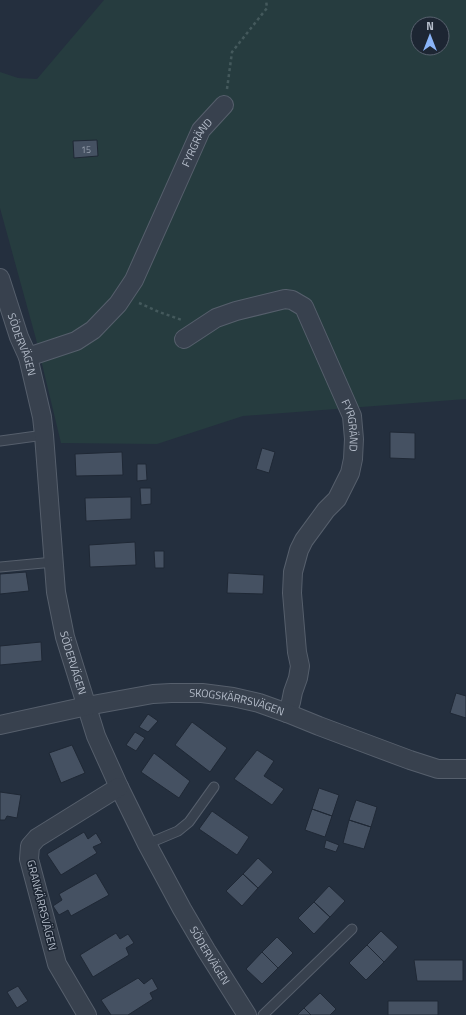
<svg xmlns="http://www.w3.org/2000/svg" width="466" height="1015" font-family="'Titillium Web',sans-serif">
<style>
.green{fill:#263c3f;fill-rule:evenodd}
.building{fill:#455162;stroke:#1f2835}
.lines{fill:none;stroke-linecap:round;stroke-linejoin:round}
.lane-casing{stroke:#565f6c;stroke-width:11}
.street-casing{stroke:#565f6c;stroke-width:20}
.path{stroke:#44595c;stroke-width:2.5;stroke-dasharray:3 3;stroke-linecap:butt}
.lane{stroke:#38414e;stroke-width:9}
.street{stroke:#38414e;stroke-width:18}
.labels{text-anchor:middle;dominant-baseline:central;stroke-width:3;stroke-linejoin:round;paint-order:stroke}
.number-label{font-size:9px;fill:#98a1af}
.street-label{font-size:11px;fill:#b4bcc9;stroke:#1d2633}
</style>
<rect width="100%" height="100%" fill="#242f3e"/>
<path class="green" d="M104 0H466V399L243 416 157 444 61 443 36 339 0 208V72L18 78 37 79ZM418 24H442V48H418Z"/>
<path class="building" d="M97 140 98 156 74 158 73 141Z
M390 432 415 433V459L390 458Z
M262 448 275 452 269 473 256 469Z
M122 452 123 475 76 476 75 454Z
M137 464H146L147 480 137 481Z
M140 488H151V504L141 505Z
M131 497V519L86 521 85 498Z
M135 542 136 565 90 567 89 545Z
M154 551H164V568H155Z
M26 572 29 591 0 594V574Z
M228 573 264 575 263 594 227 593Z
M41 642 42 661 0 665V646Z
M456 693 466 696V718L450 713Z
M148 714 158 721 148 732 139 727Z
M192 722 227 748 210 772 175 745Z
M135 732 145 738 136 751 126 745Z
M72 745 85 773 61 783 49 753Z
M257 750 274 761 264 776 284 789 272 805 234 779Z
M154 753 190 781 179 798 141 772Z
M319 788 339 795 332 816 312 809Z
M0 792 21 795 17 818 7 816 5 820H0Z
M356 800 377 807 371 827 349 820Z
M312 809 332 816 325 837 305 830Z
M212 811 249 837 237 855 199 829Z
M349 820 371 827 364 849 343 843Z
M84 832 88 839 96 833 102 843 93 847 97 853 61 875 47 854Z
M326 840 339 845 336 852 324 848Z
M258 858 273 872 258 888 243 874Z
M96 873 109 895 71 916 68 910 59 915 53 906 62 900 59 894Z
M243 874 258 888 242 906 226 891Z
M329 886 345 901 330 917 314 902Z
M314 902 330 917 314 934 298 918Z
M381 931 398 947 384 962 367 945Z
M116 933 120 939 128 934 134 943 126 948 129 955 93 977 80 955Z
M277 937 293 953 278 968 262 952Z
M367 945 384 962 366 980 349 963Z
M262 952 278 968 262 984 246 969Z
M414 960H463V981H417Z
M138 978 144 984 152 978 158 989 150 993 153 999 128 1015H111L101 1000Z
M18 986 28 1001 17 1008 7 992Z
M320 993 336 1009 330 1015H311L304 1008Z
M388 1001H438V1015H388Z
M304 1008 311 1015H297Z"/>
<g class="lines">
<defs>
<path id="lane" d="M0 441 44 435
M0 567 54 562
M147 844 178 831 189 822 214 787
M263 1015 352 929"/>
<g id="street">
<path id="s1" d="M0 278 19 337 28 357 42 417 44 435 56 592 65 637 96 736 119 787 147 844 182 909 206 950 247 1015"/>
<path id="s2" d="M184 339 216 318 236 311 285 299 292 300 304 307 352 416 354 439 353 459 350 473 337 499 326 510 304 540 299 550 293 572 292 593 297 652 300 666 298 678 293 692 291 702 287 713"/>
<path id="s3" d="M28 357 76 341 93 330 118 304 134 280 201 130 224 105"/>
<path id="s4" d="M0 725 87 706 153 694 171 693H202L233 697 259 703 287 713 319 726 410 760 438 769H466"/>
<path d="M87 1015 57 964 29 859 30 846 37 838 119 787"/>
</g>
</defs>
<use href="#lane" class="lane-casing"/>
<use href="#street" class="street-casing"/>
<path class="path" d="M227 89 232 52 267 8 266 0
M139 303 159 312 182 320"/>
<use href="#lane" class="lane"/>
<use href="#street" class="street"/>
</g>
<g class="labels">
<g class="number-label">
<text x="86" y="149">15</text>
</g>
<g class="street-label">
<text stroke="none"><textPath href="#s3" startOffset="287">FYRGRÄND</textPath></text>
<text stroke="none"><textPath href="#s1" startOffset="70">SÖDERVÄGEN</textPath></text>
<text stroke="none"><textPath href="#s2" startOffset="259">FYRGRÄND</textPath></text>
<text stroke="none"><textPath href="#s1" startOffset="394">SÖDERVÄGEN</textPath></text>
<text stroke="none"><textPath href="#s4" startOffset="241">SKOGSKÄRRSVÄGEN</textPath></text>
<text transform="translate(42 905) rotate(76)">GRANKÄRRSVÄGEN</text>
<text stroke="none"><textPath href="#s1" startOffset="718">SÖDERVÄGEN</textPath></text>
</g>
</g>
<g transform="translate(430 36)"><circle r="19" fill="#1d2633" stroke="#59626f"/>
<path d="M0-3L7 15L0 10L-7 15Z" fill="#8ab4f8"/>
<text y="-6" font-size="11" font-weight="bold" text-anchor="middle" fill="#b4bcc9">N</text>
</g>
</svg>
